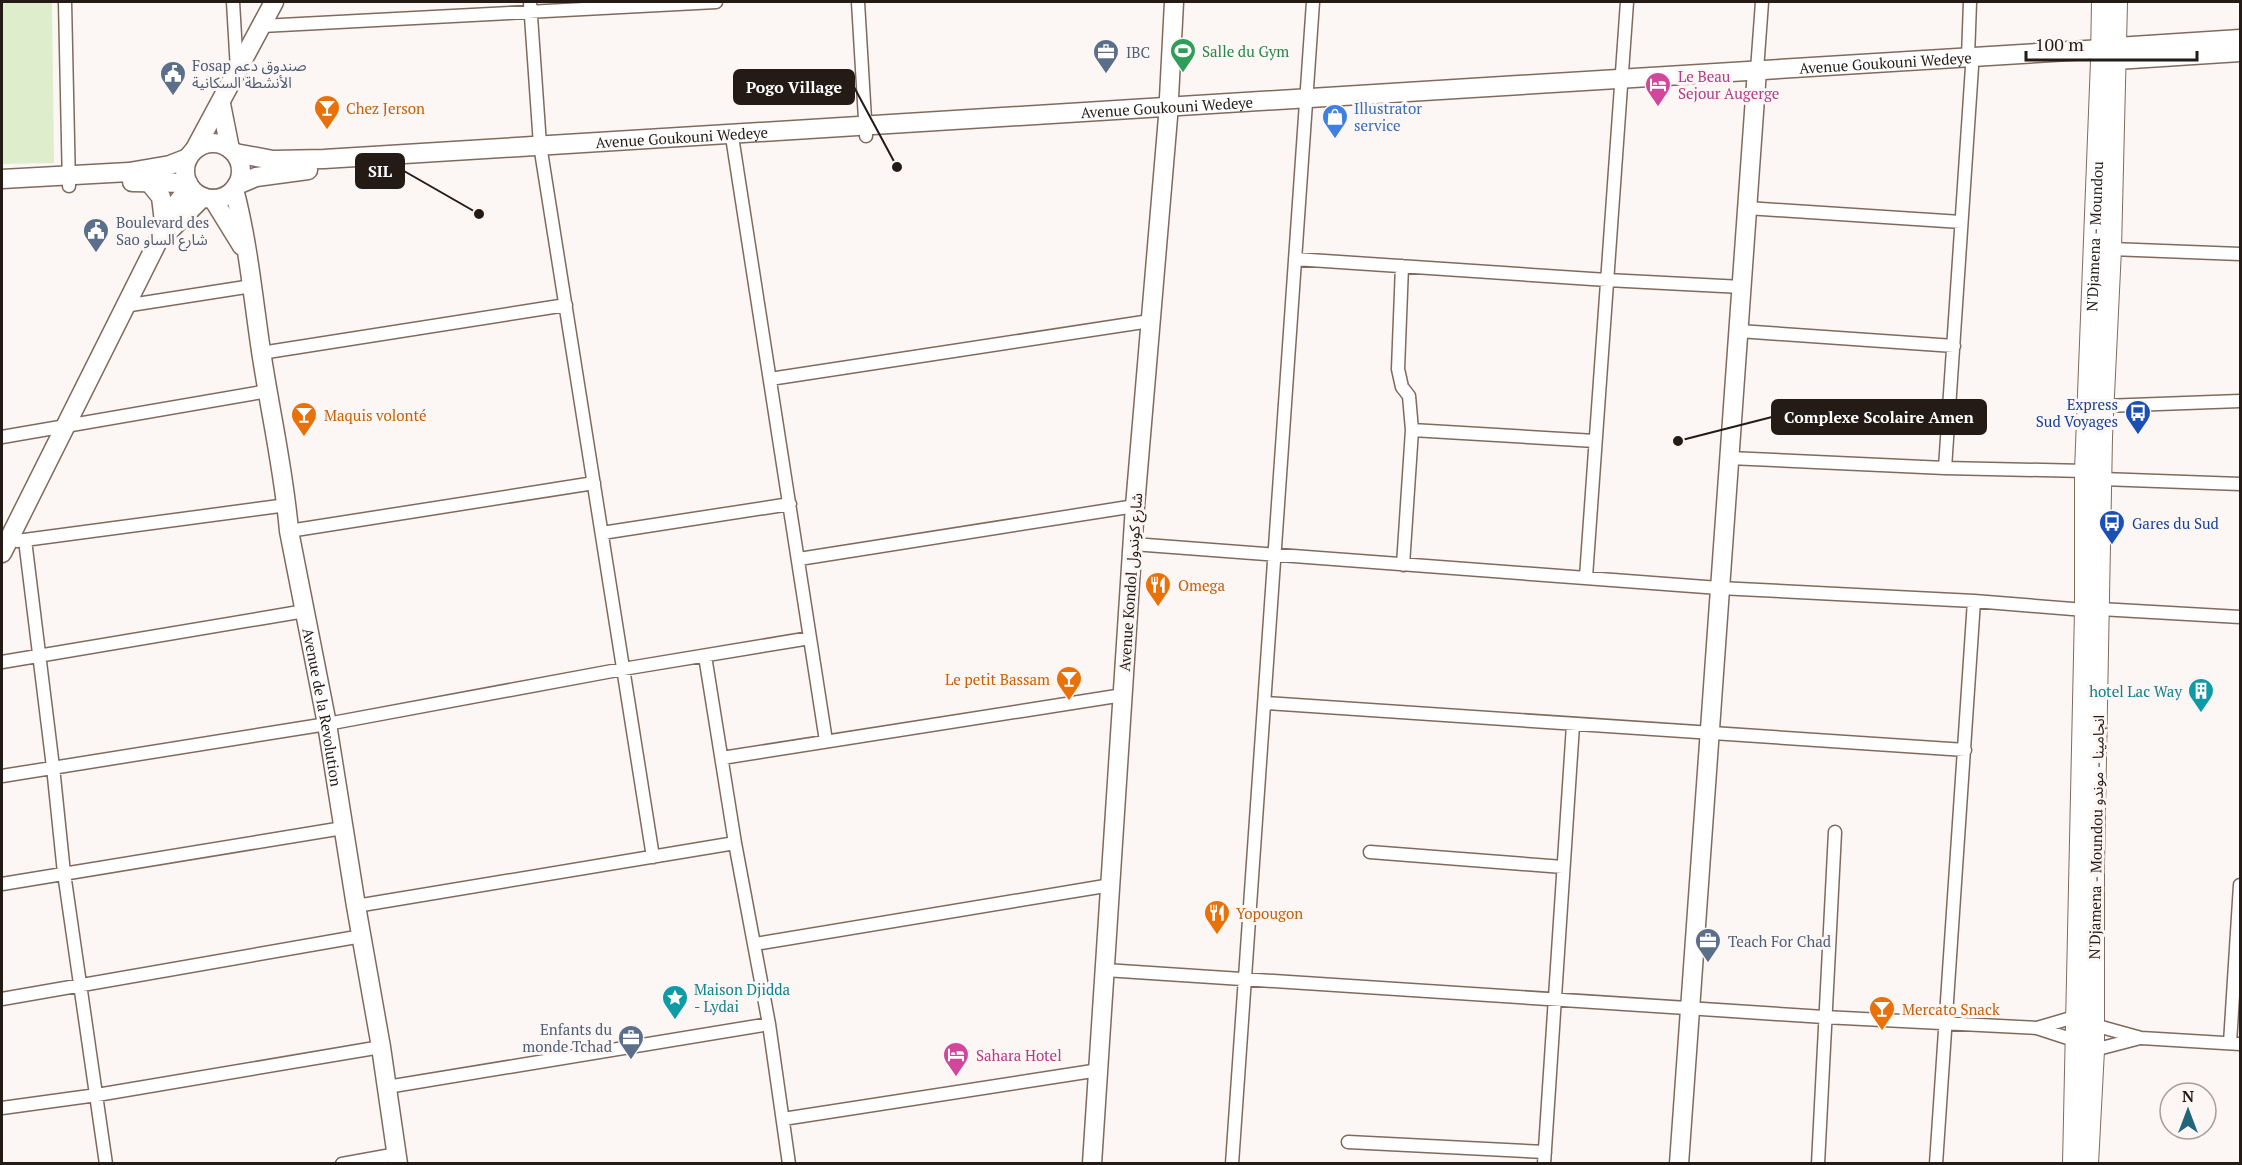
<svg xmlns="http://www.w3.org/2000/svg" width="2242" height="1165" font-family="'PT Serif','Noto Sans Arabic',serif">
<style>
.green{fill:#deeecc}
.lines{fill:none;stroke-linecap:round;stroke-linejoin:round}
.street-casing{stroke:#806a5e;stroke-width:15}
.secondary-casing{stroke:#806a5e;stroke-width:21}
.primary-casing{stroke:#806a5e;stroke-width:22}
.street{stroke:#fff;stroke-width:12}
.secondary{stroke:#fff;stroke-width:18}
.primary{stroke:#fff;stroke-width:20}
.labels{text-anchor:middle;dominant-baseline:central;stroke-width:6;stroke-linejoin:round;paint-order:stroke}
.leisure-label{font-size:15px;fill:#27864d;stroke:#fcf6f4;text-anchor:start}
.service-label{font-size:15px;fill:#4e5e75;stroke:#fcf6f4;text-anchor:start}
.street-label{font-size:15px;fill:#241b16;stroke:#fcf6f4}
.hotel-label{font-size:15px;fill:#b23c85;stroke:#fcf6f4;text-anchor:start}
.food-label{font-size:15px;fill:#c56008;stroke:#fcf6f4;text-anchor:start}
.shop-label{font-size:15px;fill:#366cbe;stroke:#fcf6f4;text-anchor:start}
.transit-label{font-size:15px;fill:#164399;stroke:#fcf6f4;text-anchor:end}
.culture-label{font-size:15px;fill:#0d838f;stroke:#fcf6f4;text-anchor:end}
.leader{fill:none;stroke:#241b16;stroke-width:2}
.callout-dot{fill:#241b16;stroke:#fcf6f4;stroke-width:2}
.callout{fill:#241b16;stroke:#241b16;stroke-width:2}
.callout-label{font-size:16px;text-anchor:middle;font-weight:bold;fill:#fff}
</style>
<rect width="100%" height="100%" fill="#fcf6f4"/>
<path class="green" d="M2 2H52L54 163 2 164Z"/>
<g class="lines">
<defs>
<path id="street" d="M65 2 69 186
M233 2 237 70
M530 2 540 145 653 857
M858 2 866 136
M262 26 716 2
M1968 57 1970 2
M1757 70 1762 2
M733 143 826 741
M1747 208 1961 222
M2111 249 2240 254
M1295 259 1607 280 1742 287
M1402 266 1398 369 1402 387 1409 396 1412 430 1403 565
M124 306 252 286
M1739 331 1954 346
M261 353 566 305
M770 379 1150 321
M2104 406 2240 401
M1412 430 1595 441
M2 437 268 391
M1729 458 1945 468 2085 471
M1945 468 1972 67
M2102 479 2240 484
M289 531 594 483
M602 533 790 504
M25 540 53 767 64 873 106 1164
M17 541 287 505
M1133 544 1719 588 1974 601 2085 610
M799 559 1135 506
M1586 577 1627 2
M2100 609 2240 617
M705 656 735 843 769 1024 789 1164
M2 662 305 611
M1265 703 1965 750
M722 758 1123 695
M2 776 327 724 623 669 810 638
M1370 852 1563 867
M2 884 343 828
M356 906 735 843
M755 944 1111 885
M1105 970 1824 1017 2037 1028 2077 1041
M2 999 362 936
M2094 1025 2141 1038 2240 1044
M2037 1028 2078 1016
M2230 1043 2240 885
M2094 1050 2140 1038
M387 1087 769 1024
M2 1108 97 1095 381 1047
M783 1119 1099 1070
M1348 1142 1545 1152
M342 1164 397 1154
M1232 1164 1313 2
M1544 1164 1573 725
M1818 1164 1835 832
M1936 1164 1974 601"/>
<g id="secondary">
<path d="M2117 47 2240 39"/>
<path d="M2116 60 2240 52"/>
<path d="M221 104 230 149"/>
<circle cx="213" cy="171" r="28"/>
<path d="M195 149 274 2"/>
<path id="s1" d="M235 153 273 160 324 159 2102 49"/>
<path d="M2 179 129 172 170 165 188 158"/>
<path d="M148 181 161 197 164 222"/>
<path d="M132 182 188 183"/>
<path d="M237 185 256 177 308 170"/>
<path id="s2" d="M234 189C248 242 253 297 261 351 270 411 284 471 289 531L327 724 356 906 381 1047 398 1164"/>
<path d="M213 199 242 246"/>
<path d="M162 238 203 197"/>
<path d="M2 553 158 241 169 213 190 187"/>
<path d="M1092 1164 1135 506 1168 117 1174 2"/>
<path d="M1679 1164C1705 799 1730 434 1757 70"/>
</g>
<g id="primary">
<path id="s3" d="M2073 1164 2085 610V471L2101 61 2102 2"/>
<path d="M2088 1164 2094 1050V865L2102 437 2111 249 2117 2"/>
</g>
</defs>
<use href="#street" class="street-casing"/>
<use href="#secondary" class="secondary-casing"/>
<use href="#primary" class="primary-casing"/>
<use href="#street" class="street"/>
<use href="#secondary" class="secondary"/>
<use href="#primary" class="primary"/>
</g>
<defs>
<symbol id="stadium-pin" viewBox="-11 -11 22 30"><path d="M0 17L-7.5 6A9.5 9.5 0 1 1 7.5 6Z" fill="#2e9e5b" stroke="#fcf6f4"/><path d="M0-5a6.5 5 0 1 0 0 10a6.5 5 0 1 0 0-10ZM-3.5-1.8h7v3.6h-7Z" fill="#fff"/></symbol>
<symbol id="office-pin" viewBox="-11 -11 22 30"><path d="M0 17L-7.5 6A9.5 9.5 0 1 1 7.5 6Z" fill="#5c6f8a" stroke="#fcf6f4"/><path d="M-6-3h4V-5.5h4V-3h4V5H-6ZM-1-4.5V-3h2v-1.5ZM-6 0V1H6V0Z" fill="#fff"/></symbol>
<symbol id="civic-pin" viewBox="-11 -11 22 30"><path d="M0 17L-7.5 6A9.5 9.5 0 1 1 7.5 6Z" fill="#5c6f8a" stroke="#fcf6f4"/><path d="M-.6-6.5H3V-4.5H.6V-3L4-1V1h2V6H-6V1h2V-1L-.6-3ZM-1.2 2.5V6h2.4V2.5Z" fill="#fff"/></symbol>
<symbol id="hotel-pin" viewBox="-11 -11 22 30"><path d="M0 17L-7.5 6A9.5 9.5 0 1 1 7.5 6Z" fill="#d1479c" stroke="#fcf6f4"/><path d="M-6-4.5h1.5V1H6V5H4.5V3h-9V5H-6ZM-4 0a1.8 1.8 0 1 1 3.6 0ZM.5 0V-2.5h3Q6-2.5 6 0Z" fill="#fff"/></symbol>
<symbol id="bar-pin" viewBox="-11 -11 22 30"><path d="M0 17L-7.5 6A9.5 9.5 0 1 1 7.5 6Z" fill="#e8710a" stroke="#fcf6f4"/><path d="M-6-5H6L.8 .8V4.5H3.5V6h-7V4.5H-.8V.8Z" fill="#fff"/></symbol>
<symbol id="shop-pin" viewBox="-11 -11 22 30"><path d="M0 17L-7.5 6A9.5 9.5 0 1 1 7.5 6Z" fill="#3f7fe0" stroke="#fcf6f4"/><path d="M-5-2.5h2.3a2.7 3.5 0 0 1 5.4 0H5L5.5 6h-11ZM-1.5-2.5h3a1.5 2.3 0 0 0-3 0Z" fill="#fff"/></symbol>
<symbol id="bus-pin" viewBox="-11 -11 22 30"><path d="M0 17L-7.5 6A9.5 9.5 0 1 1 7.5 6Z" fill="#1a4fb4" stroke="#fcf6f4"/><path d="M-5-6H5V4H4V6H2V4H-2V6H-4V4H-5ZM-3.5-4V0h7V-4ZM-3.5 1.2v1.5H-2V1.2ZM2 1.2v1.5H3.5V1.2Z" fill="#fff"/></symbol>
<symbol id="restaurant-pin" viewBox="-11 -11 22 30"><path d="M0 17L-7.5 6A9.5 9.5 0 1 1 7.5 6Z" fill="#e8710a" stroke="#fcf6f4"/><path d="M-5-6h1v4h1v-4h1v4h1v-4h1v5L-1.5 .5V6h-2V.5L-5-1ZM5-6V6H3V1.5H1.5Q1.5-4 5-6Z" fill="#fff"/></symbol>
<symbol id="building-pin" viewBox="-11 -11 22 30"><path d="M0 17L-7.5 6A9.5 9.5 0 1 1 7.5 6Z" fill="#0f9aa8" stroke="#fcf6f4"/><path d="M-4-6H4V6H1V3H-1V6H-4ZM-2.5-4.3h1.7v1.8h-1.7ZM.8-4.3h1.7v1.8H.8ZM-2.5-1h1.7V.8h-1.7ZM.8-1h1.7V.8H.8Z" fill="#fff"/></symbol>
<symbol id="sight-pin" viewBox="-11 -11 22 30"><path d="M0 17L-7.5 6A9.5 9.5 0 1 1 7.5 6Z" fill="#0f9aa8" stroke="#fcf6f4"/><path d="M0-6L1.8-2.2L6-1.7L2.9 1.2L3.7 5.4L0 3.3L-3.7 5.4L-2.9 1.2L-6-1.7L-1.8-2.2Z" fill="#fff"/></symbol>
</defs>
<g fill-rule="evenodd">
<use href="#stadium-pin" x="1168" y="36" width="30" height="40"/>
<use href="#office-pin" x="1091" y="37" width="30" height="40"/>
<use href="#civic-pin" x="158" y="59" width="30" height="40"/>
<use href="#hotel-pin" x="1643" y="70" width="30" height="40"/>
<use href="#bar-pin" x="312" y="93" width="30" height="40"/>
<use href="#shop-pin" x="1320" y="102" width="30" height="40"/>
<use href="#civic-pin" x="81" y="216" width="30" height="40"/>
<use href="#bus-pin" x="2123" y="398" width="30" height="40"/>
<use href="#bar-pin" x="289" y="400" width="30" height="40"/>
<use href="#bus-pin" x="2097" y="508" width="30" height="40"/>
<use href="#restaurant-pin" x="1143" y="570" width="30" height="40"/>
<use href="#bar-pin" x="1054" y="664" width="30" height="40"/>
<use href="#building-pin" x="2186" y="676" width="30" height="40"/>
<use href="#restaurant-pin" x="1202" y="898" width="30" height="40"/>
<use href="#office-pin" x="1693" y="926" width="30" height="40"/>
<use href="#sight-pin" x="660" y="983" width="30" height="40"/>
<use href="#bar-pin" x="1867" y="994" width="30" height="40"/>
<use href="#office-pin" x="616" y="1023" width="30" height="40"/>
<use href="#hotel-pin" x="941" y="1040" width="30" height="40"/>
</g>
<g class="labels">
<g class="leisure-label">
<text x="1202" y="51">Salle du Gym</text>
</g>
<g class="service-label">
<text x="1126" y="52">IBC</text>
<text x="192" y="65">Fosap صندوق دعم<tspan x="192" dy="17">الأنشطة السكانية</tspan></text>
<text x="116" y="222">Boulevard des<tspan x="116" dy="17">Sao شارع الساو</tspan></text>
<text x="1728" y="941">Teach For Chad</text>
<text x="612" y="1029" text-anchor="end">Enfants du<tspan x="612" dy="17">monde Tchad</tspan></text>
</g>
<g class="street-label">
<text stroke="none"><textPath href="#s1" startOffset="1654">Avenue Goukouni Wedeye</textPath></text>
<text stroke="none"><textPath href="#s1" startOffset="934">Avenue Goukouni Wedeye</textPath></text>
<text stroke="none"><textPath href="#s1" startOffset="448">Avenue Goukouni Wedeye</textPath></text>
<text stroke="none"><textPath href="#s3" startOffset="928">N'Djamena - Moundou</textPath></text>
<text transform="translate(1130 582) rotate(-86)">Avenue Kondol شارع كوندول</text>
<text stroke="none"><textPath href="#s2" startOffset="526">Avenue de la Revolution</textPath></text>
<text transform="translate(2096 837) rotate(-89)">N'Djamena - Moundou انجامينا - موندو</text>
</g>
<g class="hotel-label">
<text x="1678" y="76">Le Beau<tspan x="1678" dy="17">Sejour Augerge</tspan></text>
<text x="976" y="1055">Sahara Hotel</text>
</g>
<g class="food-label">
<text x="346" y="108">Chez Jerson</text>
<text x="324" y="415">Maquis volonté</text>
<text x="1178" y="585">Omega</text>
<text x="1050" y="679" text-anchor="end">Le petit Bassam</text>
<text x="1236" y="913">Yopougon</text>
<text x="1902" y="1009">Mercato Snack</text>
</g>
<g class="shop-label">
<text x="1354" y="108">Illustrator<tspan x="1354" dy="17">service</tspan></text>
</g>
<g class="transit-label">
<text x="2118" y="404">Express<tspan x="2118" dy="17">Sud Voyages</tspan></text>
<text x="2132" y="523" text-anchor="start">Gares du Sud</text>
</g>
<g class="culture-label">
<text x="2182" y="691">hotel Lac Way</text>
<text x="694" y="989" text-anchor="start">Maison Djidda<tspan x="694" dy="17">- Lydai</tspan></text>
</g>
</g>
<path class="leader" d="M897 167L854 87M479 214L404 171M1678 441L1772 417"/>
<g class="callout-dot">
<circle cx="897" cy="167" r="6"/>
<circle cx="479" cy="214" r="6"/>
<circle cx="1678" cy="441" r="6"/>
</g>
<g class="callout">
<rect x="734" y="70" width="120" height="34" rx="6"/>
<rect x="356" y="154" width="48" height="34" rx="6"/>
<rect x="1772" y="400" width="214" height="34" rx="6"/>
</g>
<g class="callout-label">
<text x="794" y="93">Pogo Village</text>
<text x="380" y="177">SIL</text>
<text x="1879" y="423">Complexe Scolaire Amen</text>
</g>
<rect width="2242" height="1165" fill="none" stroke="#241b16" stroke-width="6"/>
<g transform="translate(2188 1111)"><circle r="28" fill="#fcf6f4" stroke="#a69e9b" stroke-width="1.5"/>
<path d="M0-4.5L10 22L0 15L-10 22Z" fill="#236579"/>
<text y="-9" font-size="16" font-weight="bold" text-anchor="middle" fill="#241b16">N</text>
</g>
<path d="M2026 51v9h171v-9" fill="none" stroke="#241b16" stroke-width="3"/>
<text x="2035" y="51" font-size="18" fill="#241b16" stroke="#fcf6f4" stroke-width="4.5" paint-order="stroke">100 m</text>
</svg>
